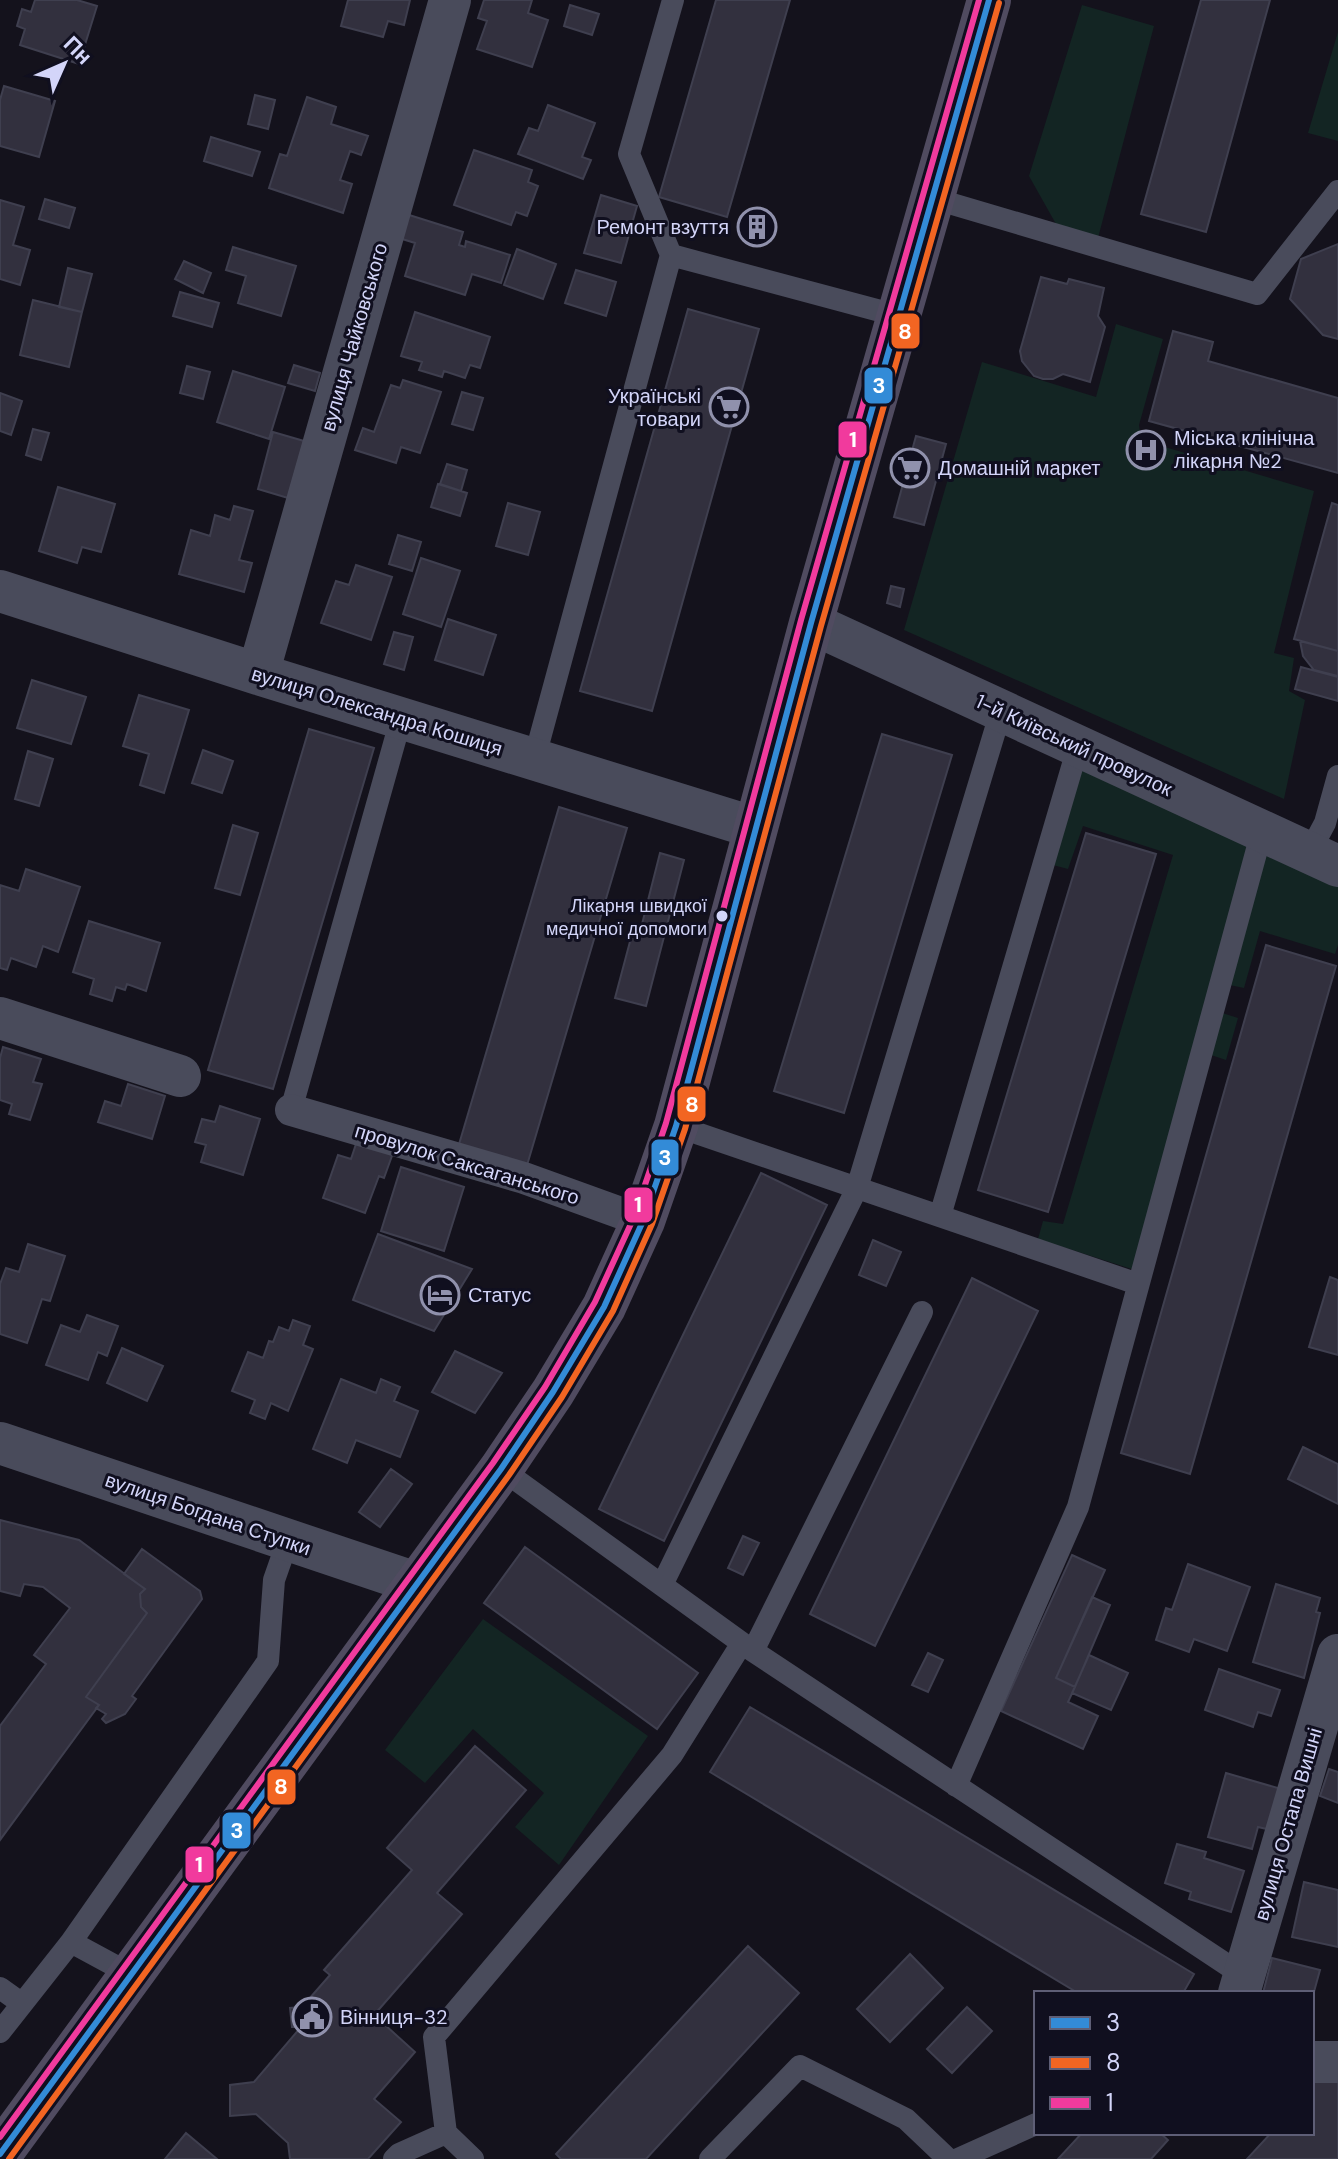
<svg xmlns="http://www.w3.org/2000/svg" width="1338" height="2159" font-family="'DM Sans',sans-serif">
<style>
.green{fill:#132523}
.building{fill:#32303e;stroke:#3f3f4f;stroke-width:2}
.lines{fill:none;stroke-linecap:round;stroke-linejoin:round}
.service{stroke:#494b5b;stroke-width:22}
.pedestrian{stroke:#494b5b;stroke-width:32}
.minor{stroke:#494b5b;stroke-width:42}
.primary{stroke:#504b60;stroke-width:44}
.bus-1-casing{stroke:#100f1f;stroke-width:12}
.bus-2-casing{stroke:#100f1f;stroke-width:12}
.bus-3-casing{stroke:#100f1f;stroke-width:12}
.bus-1{stroke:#338bd7;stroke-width:6}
.bus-2{stroke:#f26522;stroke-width:6}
.bus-3{stroke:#f13a9d;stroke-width:6}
.bus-dot{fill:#d3d5f9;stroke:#100f1f;stroke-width:3}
.labels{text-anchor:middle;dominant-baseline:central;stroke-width:6;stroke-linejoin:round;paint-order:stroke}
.bus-label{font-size:18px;fill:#d3d5f9;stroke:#100f1f;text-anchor:end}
.poi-label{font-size:20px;fill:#d3d5f9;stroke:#100f1f;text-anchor:start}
.street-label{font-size:20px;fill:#d3d5f9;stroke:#100f1f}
.line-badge{stroke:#100f1f;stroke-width:3}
.badge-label{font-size:22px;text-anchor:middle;font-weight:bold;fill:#fff}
</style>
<rect width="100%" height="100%" fill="#14121c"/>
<path class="green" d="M1082 5 1154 26 1098 238 1056 224 1029 176Z
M1338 32V141L1308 133Z
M1116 324 1163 339 1139 425 1141 440 1314 491 1274 653 1294 658 1289 691 1305 700 1284 799 904 630 982 362 1096 397Z
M1079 763 1338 882V945L1335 954 1260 931 1244 988 1220 983 1213 1010 1238 1018 1226 1060 1202 1052 1141 1272 1038 1239 1043 1221 1063 1224 1173 855 1083 826 1068 869 1049 864Z
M483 1619 648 1736 559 1865 515 1827 544 1793 473 1729 425 1783 385 1750Z"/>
<path class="building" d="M35 0H77L97 6 79 64 20 45 25 29 17 26 22 9 31 12Z
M348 0H410L404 25 388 21 383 37 341 26Z
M484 0H532L528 13 548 20 532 67 477 49 487 21 478 18Z
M716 0H790L727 217 659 197Z
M1201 0H1270L1206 232 1141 214Z
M570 5 599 14 592 35 564 26Z
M4 86 55 101 39 157 0 146V100Z
M255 95 275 100 268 129 248 124Z
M307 97 336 107 331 124 368 136 361 155 350 151 340 180 352 184 343 213 269 188 280 154 287 156Z
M548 105 595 123 582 157 591 160 583 179 518 154 529 128 538 131Z
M211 137 260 152 252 176 204 161Z
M474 150 532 170 528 182 538 186 527 216 516 212 511 225 454 205Z
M601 195 637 206 621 263 584 253Z
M45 199 75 208 69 228 39 219Z
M0 200 24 207 13 245 30 250 20 285 0 279Z
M754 212 767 216 758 243 746 239Z
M406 214 463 232 459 245 465 247 466 241 510 255 501 283 472 274 465 295 405 276 415 243 399 238Z
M1338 244V339L1323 335 1290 299 1301 259Z
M233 247 296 266 281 316 238 303 246 276 226 270Z
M517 249 556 264 543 299 504 285Z
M184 261 211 273 203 293 175 279Z
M68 268 92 274 82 312 59 307Z
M576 270 616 282 606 316 565 303Z
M1041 277 1067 284 1069 279 1104 288 1098 316 1105 327 1090 382 1063 374 1053 379H1043L1034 376 1022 361 1020 351Z
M180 292 219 303 212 327 173 316Z
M33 300 82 312 69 367 20 355Z
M688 309 759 329 652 711 580 691Z
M415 312 490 337 480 368 470 365 465 378 444 371 442 377 419 370 422 362 401 356Z
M1173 331 1213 342 1208 361 1338 398V473L1149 421Z
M294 365 320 373 315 391 288 383Z
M187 366 210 372 203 399 180 393Z
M233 371 285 387 269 439 217 422Z
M403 380 441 392 420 453 401 447 396 463 355 450 363 428 374 432 391 385 400 388Z
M462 392 483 398 473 430 452 424Z
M0 393 22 401 11 435 0 431Z
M33 429 49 433 41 460 26 455Z
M273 432 304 441 288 498 258 489Z
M916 436 946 444 924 525 894 517Z
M447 464 467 470 461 491 440 484Z
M438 484 467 493 460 516 431 507Z
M58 487 115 504 101 552 82 547 77 563 39 551Z
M508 503 540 512 528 555 496 546Z
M1332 503 1338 505V651L1294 639Z
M234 506 253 511 239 560 252 563 244 592 179 574 191 530 210 536 215 515 230 520Z
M398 535 421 542 412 571 389 564Z
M421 558 460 571 441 627 403 614Z
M356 565 392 577 371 640 321 623 336 581 349 585Z
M891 586 904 589 900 607 887 603Z
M448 619 496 635 483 675 435 660Z
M394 632 413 637 404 670 384 664Z
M1300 641 1338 651V676L1314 670 1303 656Z
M1301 667 1338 677V701L1295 689Z
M32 680 86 697 71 744 17 728Z
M139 695 189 710 164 793 140 785 149 754 123 746Z
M309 729 374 748 273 1089 208 1070Z
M882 734 952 755 844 1113 774 1091Z
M203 750 233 761 222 793 192 783Z
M28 751 53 759 39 806 15 799Z
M559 807 627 828 525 1172 457 1151Z
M233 825 258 833 240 895 215 888Z
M1086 833 1156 854 1048 1212 978 1190Z
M660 853 684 860 646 1006 615 998 632 934 639 936Z
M26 869 80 887 58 952 43 946 36 967 11 958 7 970 0 968V885L19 891Z
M89 921 160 943 146 991 127 984 125 990 116 987 112 1001 90 994 94 979 73 972Z
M1266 945 1336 966 1190 1474 1121 1453Z
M3 1047 41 1059 33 1082 42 1084 30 1120 9 1114 12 1104 0 1100V1058Z
M128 1084 165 1096 152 1139 98 1122 105 1101 121 1106Z
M220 1106 260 1119 243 1175 201 1162 206 1145 195 1142 202 1119 215 1122Z
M359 1135 393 1153 384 1178 379 1176 365 1213 323 1198 338 1155 351 1159Z
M401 1167 464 1187 444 1251 381 1231Z
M761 1173 827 1205 664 1541 599 1509Z
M378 1234 472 1269 434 1331 353 1300Z
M873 1240 901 1252 886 1286 859 1275Z
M28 1244 65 1256 50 1301 42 1299 27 1343 0 1334V1284L6 1268 19 1272Z
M1330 1277 1338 1280V1355L1309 1347Z
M972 1278 1038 1311 875 1646 810 1614Z
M87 1315 118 1326 107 1356 98 1352 88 1380 46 1365 61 1325 80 1332Z
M293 1320 310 1326 303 1345 313 1349 288 1411 271 1403 265 1419 250 1413 255 1400 232 1391 248 1352 263 1358 269 1341 273 1342 279 1327 289 1331Z
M122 1348 163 1366 147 1401 107 1383Z
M455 1351 502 1373 475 1413 432 1392Z
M341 1379 376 1393 381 1379 400 1387 394 1401 418 1411 400 1457 356 1440 347 1463 313 1449Z
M1303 1447 1338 1464V1504L1288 1479Z
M391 1469 412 1484 380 1527 359 1512Z
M0 1520 79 1540 145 1589 140 1594 141 1607 147 1613 86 1697 99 1705 0 1840V1726L46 1664 34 1655 70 1608 43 1587 24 1584 20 1596 0 1591Z
M743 1536 759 1543 743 1575 728 1568Z
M525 1547 698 1673 657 1729 484 1603Z
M142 1549 200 1591 202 1599 132 1696 136 1699 125 1714 106 1723 102 1719 106 1714 96 1708 99 1705 86 1697 147 1613 141 1607 140 1594 145 1589 124 1574Z
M1072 1555 1105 1570 1056 1678 1075 1687 1068 1702 1098 1716 1083 1749 1001 1711Z
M1188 1564 1250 1587 1227 1651 1194 1639 1189 1652 1156 1640 1166 1608 1172 1610Z
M1276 1584 1320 1598 1316 1612 1320 1613 1304 1678 1253 1662Z
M1092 1597 1110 1605 1075 1687 1056 1678Z
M928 1653 943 1660 928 1692 912 1685Z
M1089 1655 1128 1673 1111 1710 1072 1693Z
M1219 1669 1280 1690 1271 1716 1258 1712 1253 1727 1205 1710Z
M750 1707 1194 1974 1183 1993H1078L710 1772Z
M475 1746 526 1790 437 1893 462 1914 374 2015 415 2052 374 2099 401 2122 368 2159H290L288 2143 256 2114 230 2116V2085L254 2082 301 2027H292L290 2008 302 2007 330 1975 324 1970 412 1870 387 1848Z
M1329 1769 1338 1772V1803L1320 1796Z
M1226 1773 1288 1791 1271 1830 1258 1827 1252 1849 1208 1837Z
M1177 1844 1206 1852 1204 1858 1244 1871 1231 1912 1189 1899 1191 1892 1165 1883Z
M1304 1882 1338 1890V1947L1292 1937Z
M748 1946 799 1993 646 2159H561L556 2154Z
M910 1954 943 1988 890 2042 857 2009Z
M1272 1958 1320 1970 1312 1999V1993H1263Z
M967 2007 992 2031 952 2073 927 2049Z
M1312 2073 1338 2077V2159H1247L1271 2133H1312Z
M186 2133 217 2159H165Z
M1082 2133H1160L1168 2140 1151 2159H1058Z"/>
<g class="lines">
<path class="service" d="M673 0 629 154 671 255 899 316
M932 198 1257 294 1338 191
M534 760 671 255
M1309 853 1325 823 1338 776
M291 1110 401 719
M676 1126 1138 1284
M940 1216 1078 747
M501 1469 753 1651 1244 1976
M662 1585 857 1188 1001 711
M753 1651 922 1312
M956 1786 1078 1507 1262 831
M71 1942 132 1975
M0 1988 21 2003
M0 2032 71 1942 268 1661 274 1580 288 1540
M394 2159 399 2154 446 2133
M473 2159 446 2133 434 2037 672 1755 742 1643
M710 2159 800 2066 906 2119 948 2159
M958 2159 1036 2124"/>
<path class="pedestrian" d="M291 1110 524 1178 643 1221"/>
<path class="minor" d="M0 591 258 674 756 828
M811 623 1338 866
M258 674 450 0
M0 1018 180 1076
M0 1443 416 1583
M1239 1993 1338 1655
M1312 2062H1338"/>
<path class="primary" d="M0 2154 501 1469 553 1392 604 1307 643 1221 676 1126 811 623 989 0"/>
<defs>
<path id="bus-1" d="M0 2154 501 1469 553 1392 604 1307 643 1221 676 1126 811 623 989 0"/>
<path id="bus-2" d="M9 2159 509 1475 562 1397 613 1311 652 1224 685 1129 821 626 999 3"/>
<path id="bus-3" d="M0 2137 493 1463 545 1387 595 1302 634 1217 666 1123 801 620 979 0"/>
</defs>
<use href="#bus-1" class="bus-1-casing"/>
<use href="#bus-2" class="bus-2-casing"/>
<use href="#bus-3" class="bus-3-casing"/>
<use href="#bus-1" class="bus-1"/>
<use href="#bus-2" class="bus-2"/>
<use href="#bus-3" class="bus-3"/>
</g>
<defs>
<symbol id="building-ring" viewBox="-11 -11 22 22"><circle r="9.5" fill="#100f1f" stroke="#9091ac" stroke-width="1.5"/><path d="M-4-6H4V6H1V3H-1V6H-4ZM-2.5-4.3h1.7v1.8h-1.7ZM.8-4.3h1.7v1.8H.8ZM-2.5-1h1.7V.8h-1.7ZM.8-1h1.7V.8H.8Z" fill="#9091ac"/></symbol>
<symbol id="supermarket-ring" viewBox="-11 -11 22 22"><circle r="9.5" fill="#100f1f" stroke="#9091ac" stroke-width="1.5"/><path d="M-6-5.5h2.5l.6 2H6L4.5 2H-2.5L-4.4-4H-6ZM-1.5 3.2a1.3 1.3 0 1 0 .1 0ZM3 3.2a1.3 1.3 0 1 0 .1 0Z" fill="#9091ac"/></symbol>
<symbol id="hospital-ring" viewBox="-11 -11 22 22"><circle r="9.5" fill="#100f1f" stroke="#9091ac" stroke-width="1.5"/><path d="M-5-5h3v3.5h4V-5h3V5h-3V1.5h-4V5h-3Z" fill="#9091ac"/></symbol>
<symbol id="hotel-ring" viewBox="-11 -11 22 22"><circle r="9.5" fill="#100f1f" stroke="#9091ac" stroke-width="1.5"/><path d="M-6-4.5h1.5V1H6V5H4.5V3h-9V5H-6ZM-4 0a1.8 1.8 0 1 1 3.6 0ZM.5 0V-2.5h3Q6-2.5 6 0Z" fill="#9091ac"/></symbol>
<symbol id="civic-ring" viewBox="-11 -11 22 22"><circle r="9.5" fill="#100f1f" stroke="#9091ac" stroke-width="1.5"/><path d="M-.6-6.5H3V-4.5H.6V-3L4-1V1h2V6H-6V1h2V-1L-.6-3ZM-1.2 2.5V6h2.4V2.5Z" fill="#9091ac"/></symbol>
</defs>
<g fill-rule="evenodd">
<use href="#building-ring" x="735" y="205" width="44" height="44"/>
<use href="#supermarket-ring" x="707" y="385" width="44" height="44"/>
<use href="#hospital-ring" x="1124" y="428" width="44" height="44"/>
<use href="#supermarket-ring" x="888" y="446" width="44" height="44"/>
<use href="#hotel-ring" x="418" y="1273" width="44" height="44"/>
<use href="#civic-ring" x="290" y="1995" width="44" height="44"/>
</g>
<circle class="bus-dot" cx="722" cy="916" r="7"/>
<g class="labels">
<g class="bus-label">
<text x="707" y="906">Лікарня швидкої<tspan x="707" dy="23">медичної допомоги</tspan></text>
</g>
<g class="poi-label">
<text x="729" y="227" text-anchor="end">Ремонт взуття</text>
<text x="701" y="396" text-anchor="end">Українські<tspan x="701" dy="23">товари</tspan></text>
<text x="1174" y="438">Міська клінічна<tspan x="1174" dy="23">лікарня №2</tspan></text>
<text x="938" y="468">Домашній маркет</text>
<text x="468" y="1295">Статус</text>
<text x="340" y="2017">Вінниця-32</text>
</g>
<g class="street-label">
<text transform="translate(354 337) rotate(-74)">вулиця Чайковського</text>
<text transform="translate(377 711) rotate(17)">вулиця Олександра Кошиця</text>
<text transform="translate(1074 745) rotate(25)">1-й Київський провулок</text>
<text transform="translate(467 1164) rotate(17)">провулок Саксаганського</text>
<text transform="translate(208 1514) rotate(19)">вулиця Богдана Ступки</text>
<text transform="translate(1288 1824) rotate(-74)">вулиця Остапа Вишні</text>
</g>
</g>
<g class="line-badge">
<rect x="890" y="312" width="31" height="38" rx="8" fill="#f26522"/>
<rect x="863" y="366" width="31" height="39" rx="8" fill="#338bd7"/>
<rect x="837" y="420" width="31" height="39" rx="8" fill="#f13a9d"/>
<rect x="676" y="1085" width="31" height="38" rx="8" fill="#f26522"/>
<rect x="650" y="1138" width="30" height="39" rx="8" fill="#338bd7"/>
<rect x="623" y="1186" width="31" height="38" rx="8" fill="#f13a9d"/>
<rect x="266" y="1768" width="31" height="38" rx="8" fill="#f26522"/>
<rect x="221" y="1811" width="31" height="39" rx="8" fill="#338bd7"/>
<rect x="184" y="1845" width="31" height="39" rx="8" fill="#f13a9d"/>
</g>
<g class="badge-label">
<text x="905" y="339">8</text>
<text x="879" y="393">3</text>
<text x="853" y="447">1</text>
<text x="692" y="1112">8</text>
<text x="665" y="1165">3</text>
<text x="638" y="1212">1</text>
<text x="281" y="1794">8</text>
<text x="237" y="1838">3</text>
<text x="199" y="1872">1</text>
</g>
<rect x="1034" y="1991" width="280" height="144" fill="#100f1f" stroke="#5e5e76" stroke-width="2"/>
<rect x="1050" y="2017" width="40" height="12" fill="#338bd7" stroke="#5e5e76" stroke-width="2"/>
<text x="1106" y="2031" font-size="24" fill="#d3d5f9">3</text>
<rect x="1050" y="2057" width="40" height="12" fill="#f26522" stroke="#5e5e76" stroke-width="2"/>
<text x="1106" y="2071" font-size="24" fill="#d3d5f9">8</text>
<rect x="1050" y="2097" width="40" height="12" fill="#f13a9d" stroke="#5e5e76" stroke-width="2"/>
<text x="1106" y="2111" font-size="24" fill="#d3d5f9">1</text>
<g transform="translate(64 64) rotate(45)" stroke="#100f1f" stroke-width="6" paint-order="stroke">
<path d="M0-6L14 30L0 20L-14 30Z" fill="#d3d5f9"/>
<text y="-12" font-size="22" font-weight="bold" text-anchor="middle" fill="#d3d5f9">Пн</text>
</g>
</svg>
